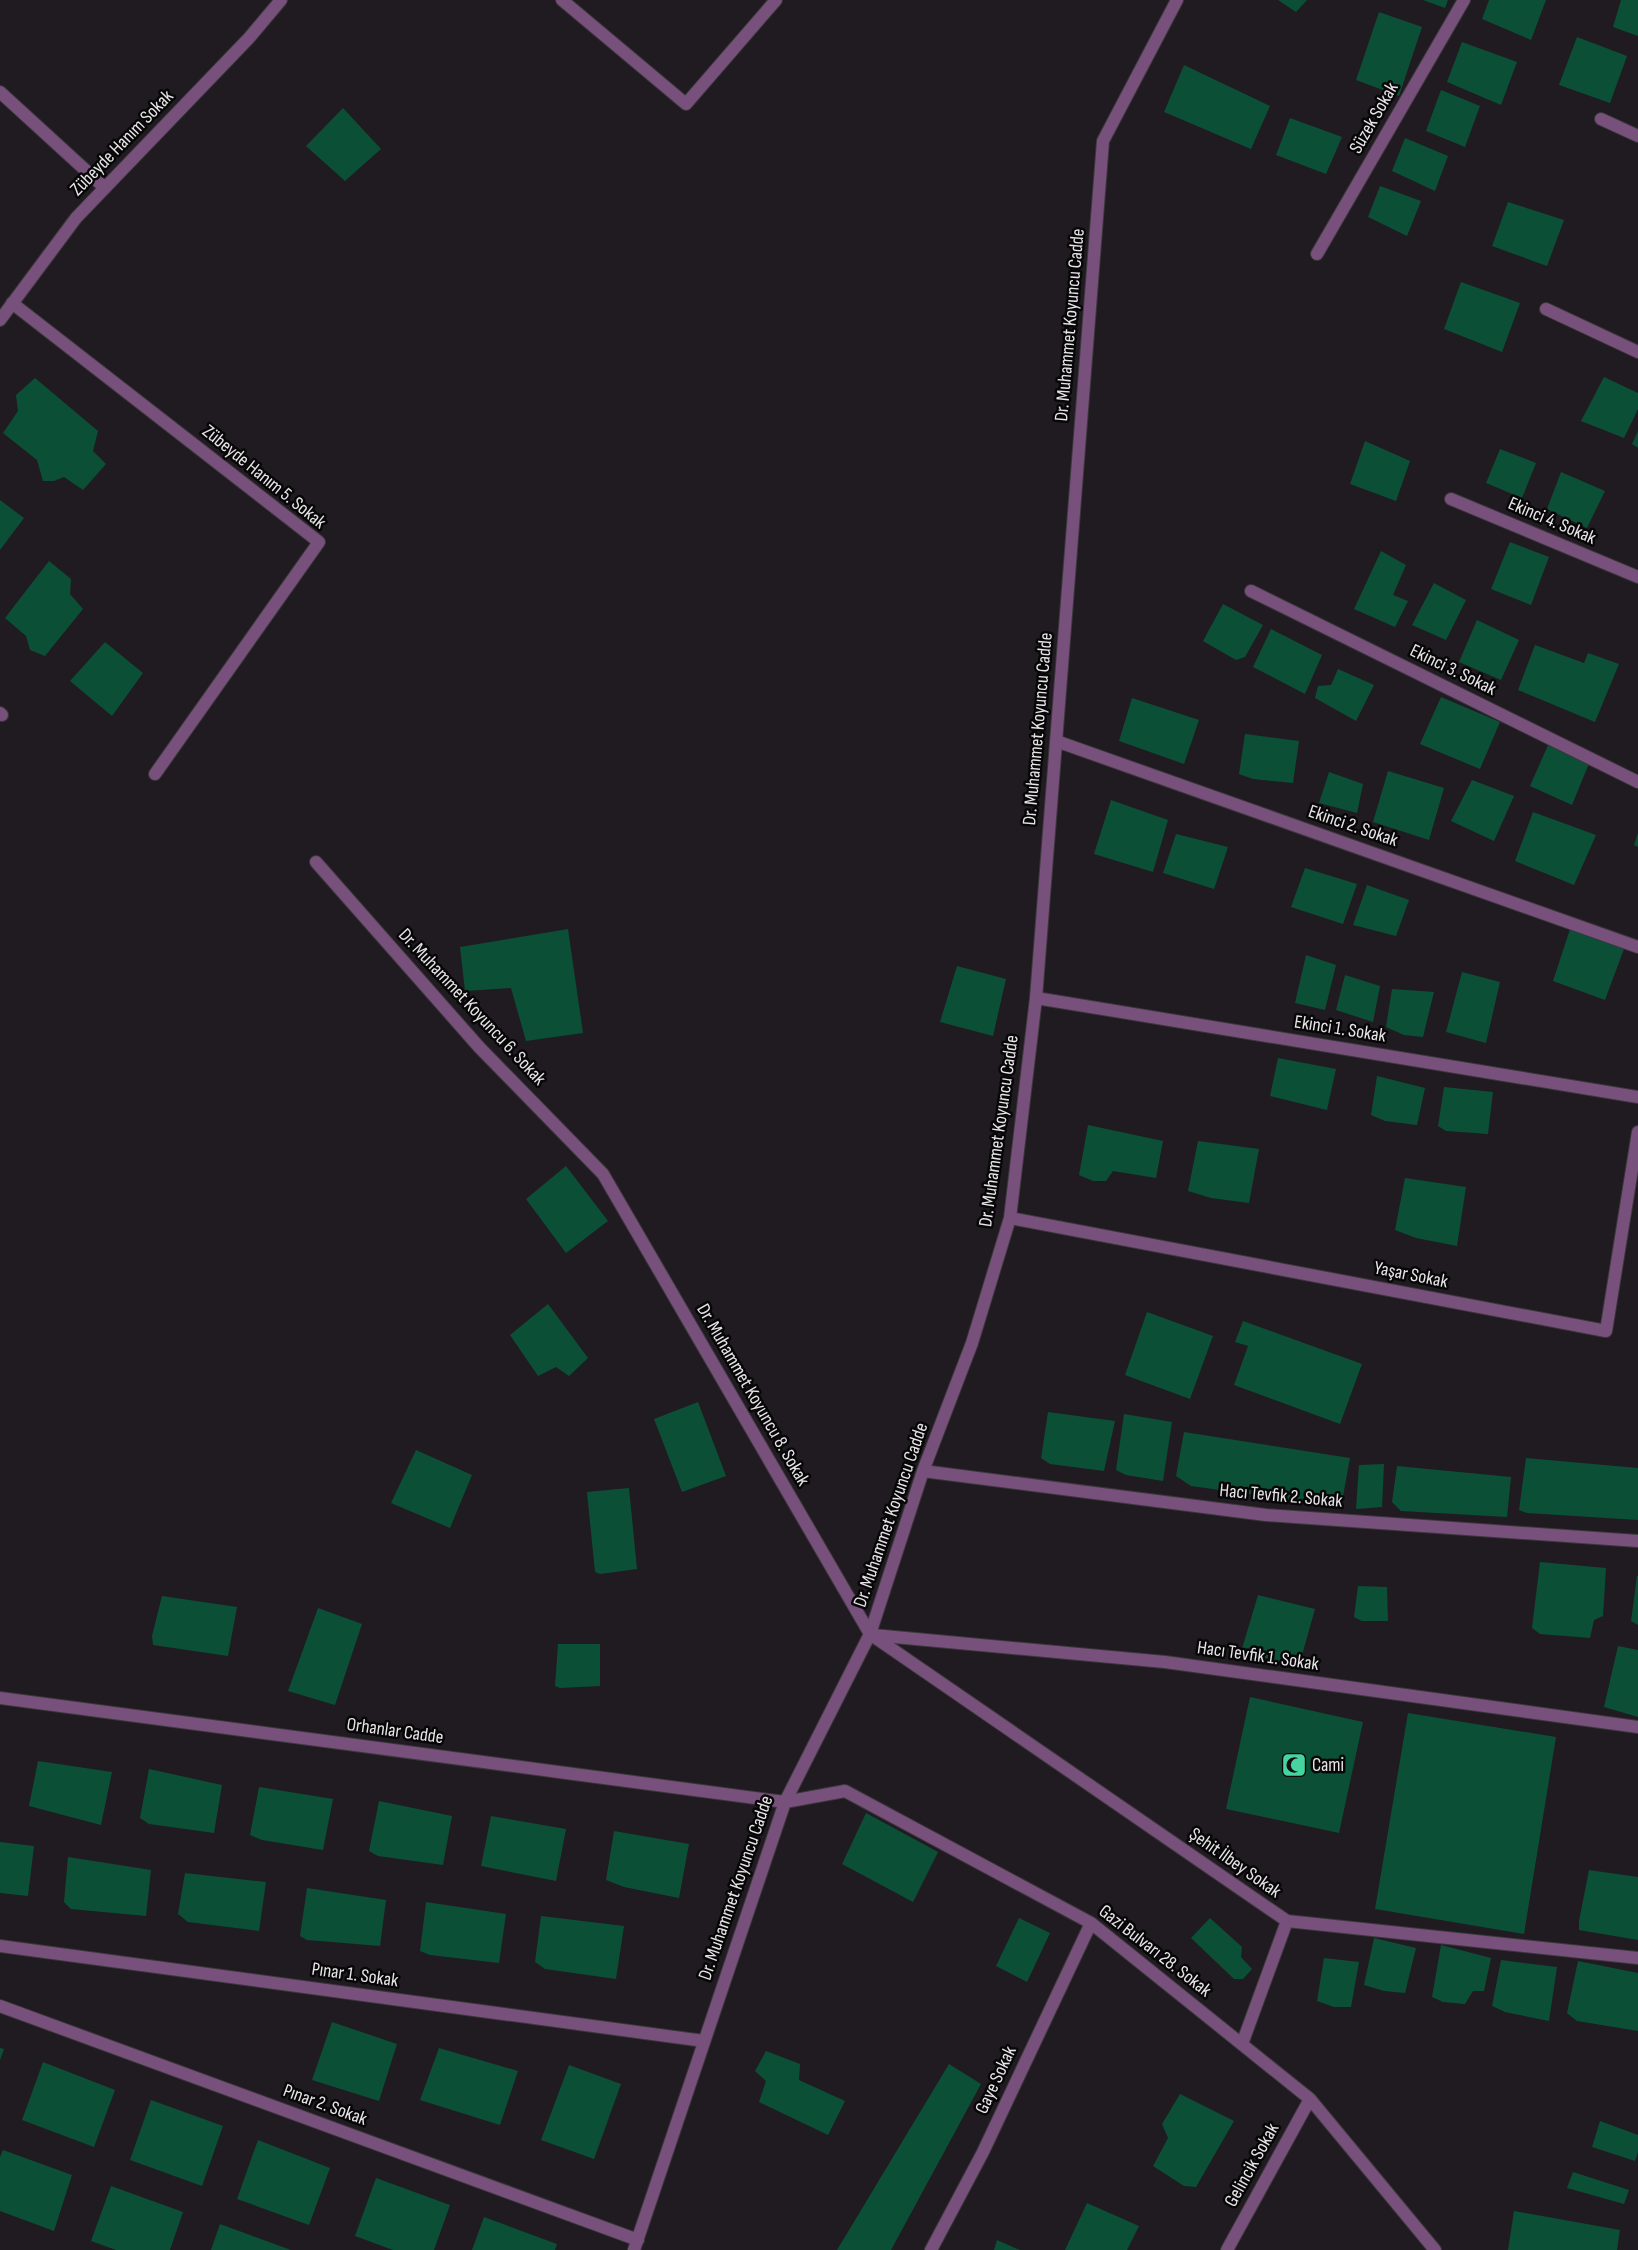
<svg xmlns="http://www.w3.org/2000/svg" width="1638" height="2250" font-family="'Sofia Sans Condensed',sans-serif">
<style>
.building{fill:#0c4f37}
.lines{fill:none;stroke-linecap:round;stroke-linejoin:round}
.street-casing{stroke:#3c373c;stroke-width:14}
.street{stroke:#78507c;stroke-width:12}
.labels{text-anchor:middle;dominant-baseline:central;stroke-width:5;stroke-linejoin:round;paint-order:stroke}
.street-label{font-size:19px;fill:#e8e5e8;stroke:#080708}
.poi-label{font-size:19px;fill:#e8e5e8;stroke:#080708;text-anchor:start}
</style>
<rect width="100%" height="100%" fill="#201b20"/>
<path class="building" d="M1278 0H1307L1296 12Z
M1423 0H1448L1445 8Z
M1489 0H1546L1531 40 1482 19Z
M1621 0H1638V36L1613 27Z
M1379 12 1422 27 1399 96 1356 80Z
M1577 37 1627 56 1610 103 1559 85Z
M1462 42 1517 62 1501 105 1447 82Z
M1184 65 1270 106 1251 149 1164 112Z
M1441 90 1480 106 1465 147 1426 131Z
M343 108 381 149 345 181 306 146Z
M1290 118 1342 137 1326 174 1276 155Z
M1405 138 1448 156 1435 191 1392 171Z
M1380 186 1421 201 1407 236 1368 217Z
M1508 202 1564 220 1547 266 1492 246Z
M1461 282 1520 303 1502 352 1444 329Z
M1604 377 1638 393V409L1624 438 1581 421Z
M35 378 98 431 93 451 106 464 83 490 64 477 54 481H43L37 460 3 433 18 411 16 395Z
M1638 431V448L1632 444Z
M1365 441 1410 461 1396 501 1350 484Z
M1500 449 1536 463 1522 498 1486 483Z
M1561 472 1605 491 1587 528 1547 509Z
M0 500 24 518 0 550Z
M1510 542 1549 557 1531 605 1491 589Z
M1381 551 1406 565 1393 595 1408 601 1395 627 1354 609Z
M49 561 71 579 70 594 83 609 45 656 30 650 26 636 5 618Z
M1434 583 1466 600 1446 640 1412 625Z
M1223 604 1263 625 1245 657 1236 660 1203 641Z
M1477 620 1519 640 1501 680 1459 662Z
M1271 629 1322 655 1305 694 1253 667Z
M105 642 143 673 112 716 70 681Z
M1535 645 1584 663 1588 653 1619 664 1595 722 1518 690Z
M1338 669 1374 685 1356 721 1315 698 1318 686 1331 685Z
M1441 697 1500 722 1480 769 1420 744Z
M1132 698 1199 720 1184 764 1119 741Z
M1245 734 1299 741 1293 783 1253 779 1239 774Z
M1549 743 1590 761 1572 805 1530 786Z
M1388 771 1444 788 1429 840 1373 822Z
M1329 772 1363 784 1357 813 1319 803Z
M1472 780 1514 796 1494 841 1451 821Z
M1111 800 1168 820 1153 872 1094 854Z
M1533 812 1596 835 1574 885 1515 861Z
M1638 833V847L1634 845Z
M1176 834 1228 847 1214 889 1163 873Z
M1305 868 1357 884 1343 924 1291 907Z
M1367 885 1409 900 1396 936 1353 925Z
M568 929 583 1033 526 1041 511 988 465 991 460 947Z
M1570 929 1624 949 1605 1000 1553 981Z
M1306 955 1336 965 1325 1010 1295 1003Z
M957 966 1006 979 993 1036 940 1022Z
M1462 972 1500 982 1486 1043 1446 1032Z
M1345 975 1380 986 1373 1022 1336 1010Z
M1392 989 1434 992 1423 1037 1404 1035 1386 1027Z
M1278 1058 1336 1069 1327 1110 1270 1096Z
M1377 1076 1425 1088 1417 1125 1385 1121 1371 1115Z
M1444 1087 1493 1092 1488 1134 1446 1131 1438 1126Z
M1088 1125 1163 1141 1156 1178 1113 1171 1106 1181H1093L1079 1175Z
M1198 1141 1259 1149 1249 1203 1211 1198 1188 1191Z
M566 1166 608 1221 566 1253 526 1199Z
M1405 1178 1466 1187 1457 1246 1416 1238 1395 1230Z
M548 1304 588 1358 569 1376 556 1367 538 1376 510 1335Z
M1147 1312 1213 1336 1190 1399 1125 1375Z
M1243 1321 1362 1364 1340 1424 1234 1385 1248 1346 1235 1342Z
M698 1402 726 1476 682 1492 654 1419Z
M1048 1412 1115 1421 1104 1471 1050 1464 1041 1458Z
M1124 1414 1172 1422 1163 1481 1126 1475 1116 1470Z
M1184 1432 1350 1458 1341 1507 1191 1486 1176 1476Z
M416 1450 472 1475 450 1528 391 1503Z
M1526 1458 1638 1468V1520L1527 1513 1519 1510Z
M1384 1464 1382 1507 1356 1509 1359 1465Z
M1397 1466 1511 1477 1507 1517 1401 1511 1392 1502Z
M629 1488 637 1569 600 1574 595 1572 587 1492Z
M1540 1562 1606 1568 1603 1616 1594 1620 1590 1638 1540 1634 1532 1628Z
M1637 1576H1638V1625L1631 1621Z
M1358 1586 1387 1587 1388 1621H1362L1354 1617Z
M1258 1595 1315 1609 1299 1666 1241 1652Z
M162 1596 237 1607 228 1656 153 1645 152 1636Z
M318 1608 362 1624 335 1705 288 1691Z
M558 1644H600V1686L560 1688 555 1686Z
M1618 1646 1638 1650V1717L1604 1707Z
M1250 1697 1363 1722 1339 1833 1226 1809Z
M1408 1713 1556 1737 1524 1934 1375 1909Z
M38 1761 112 1772 101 1825 29 1806Z
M149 1769 222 1785 214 1833 149 1824 140 1818Z
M259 1787 333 1799 323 1850 262 1840 250 1835Z
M379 1801 452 1816 443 1865 378 1856 369 1851Z
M866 1813 938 1852 913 1902 842 1864Z
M491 1816 566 1829 556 1881 481 1866Z
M614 1831 689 1844 679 1898 624 1887 606 1880Z
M0 1842 34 1846 28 1896 0 1893Z
M68 1857 151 1870 146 1916 71 1909 64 1902Z
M1589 1870 1638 1877V1940L1579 1930V1921Z
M185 1873 266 1882 259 1931 188 1922 178 1914Z
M307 1888 386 1900 380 1946 307 1940 300 1936Z
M426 1902 506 1914 499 1963 430 1955 420 1951Z
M541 1916 624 1926 616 1979 545 1969 535 1962Z
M1019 1918 1050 1933 1027 1982 996 1966Z
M1210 1918 1242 1947 1241 1957 1252 1969 1243 1979H1234L1191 1938Z
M1374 1938 1416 1948 1405 1993 1384 1991 1364 1985Z
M1441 1945 1491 1958 1484 1991H1473L1465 2004 1443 2002 1432 1997Z
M1324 1958 1359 1962 1351 2007H1334L1317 2001Z
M1501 1960 1557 1967 1549 2021 1505 2012 1492 2006Z
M1578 1961 1638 1973V2031L1577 2021 1567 2013Z
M332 2022 397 2044 379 2101 312 2080Z
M0 2048 4 2049 0 2060Z
M439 2048 518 2071 500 2125 420 2100Z
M766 2051 800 2064 799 2080 845 2101 828 2135 759 2102 766 2081 755 2071Z
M43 2062 115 2090 94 2147 22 2120Z
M949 2064 981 2084 891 2250H837Z
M569 2065 621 2084 594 2159 541 2140Z
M1180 2094 1234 2121 1196 2187 1184 2186 1153 2166 1168 2138 1162 2124Z
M151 2100 223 2126 202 2186 130 2160Z
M1600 2121 1638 2135V2152L1635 2161 1592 2147Z
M258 2140 330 2168 309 2225 237 2199Z
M3 2150 72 2175 54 2231 0 2211V2157Z
M1573 2172 1629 2190 1624 2204 1567 2188Z
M376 2178 450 2205 434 2250H393L355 2236Z
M111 2186 183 2212 170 2250H116L91 2241Z
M1087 2203 1139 2226 1127 2250H1065Z
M1514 2211 1620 2230 1617 2250H1508Z
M484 2217 557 2244 555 2250H472Z
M220 2224 291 2250H211Z
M997 2240 1020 2250H994Z"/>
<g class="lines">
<defs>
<path id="street" d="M562 0 686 104 776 0
M0 92 105 188
M1601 119 1638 136
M1317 254 1464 0
M12 303 319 542 155 774
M1546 309 1638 352
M0 320 76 218 249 38 281 0
M1451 499 1638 577
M1251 591 1638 782
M0 713 2 715
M1056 741 1638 947
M316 862 479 1047 603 1174 870 1634 1287 1921 1638 1958
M1036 998 1638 1097
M1010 1218 1606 1331 1638 1132
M923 1471 1266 1515 1638 1541
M873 1635 1165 1662 1638 1727
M0 1698 785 1802 845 1791 1091 1923 1310 2099 1435 2250
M0 1946 704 2041
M0 2006 638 2240
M1242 2044 1287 1921
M634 2250 785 1802 870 1634 923 1471 972 1343 1010 1218 1036 998 1103 141 1177 0
M931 2250 983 2152 1091 1923
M1227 2250 1310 2099"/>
</defs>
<use href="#street" class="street-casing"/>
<use href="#street" class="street"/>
</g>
<defs>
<symbol id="mosque-square" viewBox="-11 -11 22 22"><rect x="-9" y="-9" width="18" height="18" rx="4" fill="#47d49e" stroke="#080708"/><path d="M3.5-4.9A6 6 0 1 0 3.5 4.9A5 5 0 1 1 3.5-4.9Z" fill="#111"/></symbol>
</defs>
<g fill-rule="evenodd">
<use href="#mosque-square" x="1280" y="1751" width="28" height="28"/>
</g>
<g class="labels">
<g class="street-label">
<text transform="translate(1374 118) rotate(-60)">Süzek Sokak</text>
<text transform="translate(122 143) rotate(-46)">Zübeyde Hanım Sokak</text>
<text transform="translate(1070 325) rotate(-85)">Dr. Muhammet Koyuncu Cadde</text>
<text transform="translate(264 477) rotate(39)">Zübeyde Hanım 5. Sokak</text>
<text transform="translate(1552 521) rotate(23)">Ekinci 4. Sokak</text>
<text transform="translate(1453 670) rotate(26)">Ekinci 3. Sokak</text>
<text transform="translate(1038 729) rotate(-85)">Dr. Muhammet Koyuncu Cadde</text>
<text transform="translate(1353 826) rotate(19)">Ekinci 2. Sokak</text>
<text transform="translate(472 1007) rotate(47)">Dr. Muhammet Koyuncu 6. Sokak</text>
<text transform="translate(1340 1029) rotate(9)">Ekinci 1. Sokak</text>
<text transform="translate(999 1131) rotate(-82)">Dr. Muhammet Koyuncu Cadde</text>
<text transform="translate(1411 1275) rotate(11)">Yaşar Sokak</text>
<text transform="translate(753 1395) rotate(60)">Dr. Muhammet Koyuncu 8. Sokak</text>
<text transform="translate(1281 1496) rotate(5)">Hacı Tevfik 2. Sokak</text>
<text transform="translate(891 1515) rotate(-71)">Dr. Muhammet Koyuncu Cadde</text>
<text transform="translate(1258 1656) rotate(8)">Hacı Tevfik 1. Sokak</text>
<text transform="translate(395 1731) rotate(8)">Orhanlar Cadde</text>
<text transform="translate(1235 1863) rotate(35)">Şehit İlbey Sokak</text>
<text transform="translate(736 1888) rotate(-71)">Dr. Muhammet Koyuncu Cadde</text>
<text transform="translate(1155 1951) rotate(38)">Gazi Bulvarı 28. Sokak</text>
<text transform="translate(355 1975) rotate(8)">Pınar 1. Sokak</text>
<text transform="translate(996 2080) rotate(-65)">Gaye Sokak</text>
<text transform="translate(325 2105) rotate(20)">Pınar 2. Sokak</text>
<text transform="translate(1252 2165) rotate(-61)">Gelincik Sokak</text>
</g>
<g class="poi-label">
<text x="1312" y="1765">Cami</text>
</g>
</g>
</svg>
